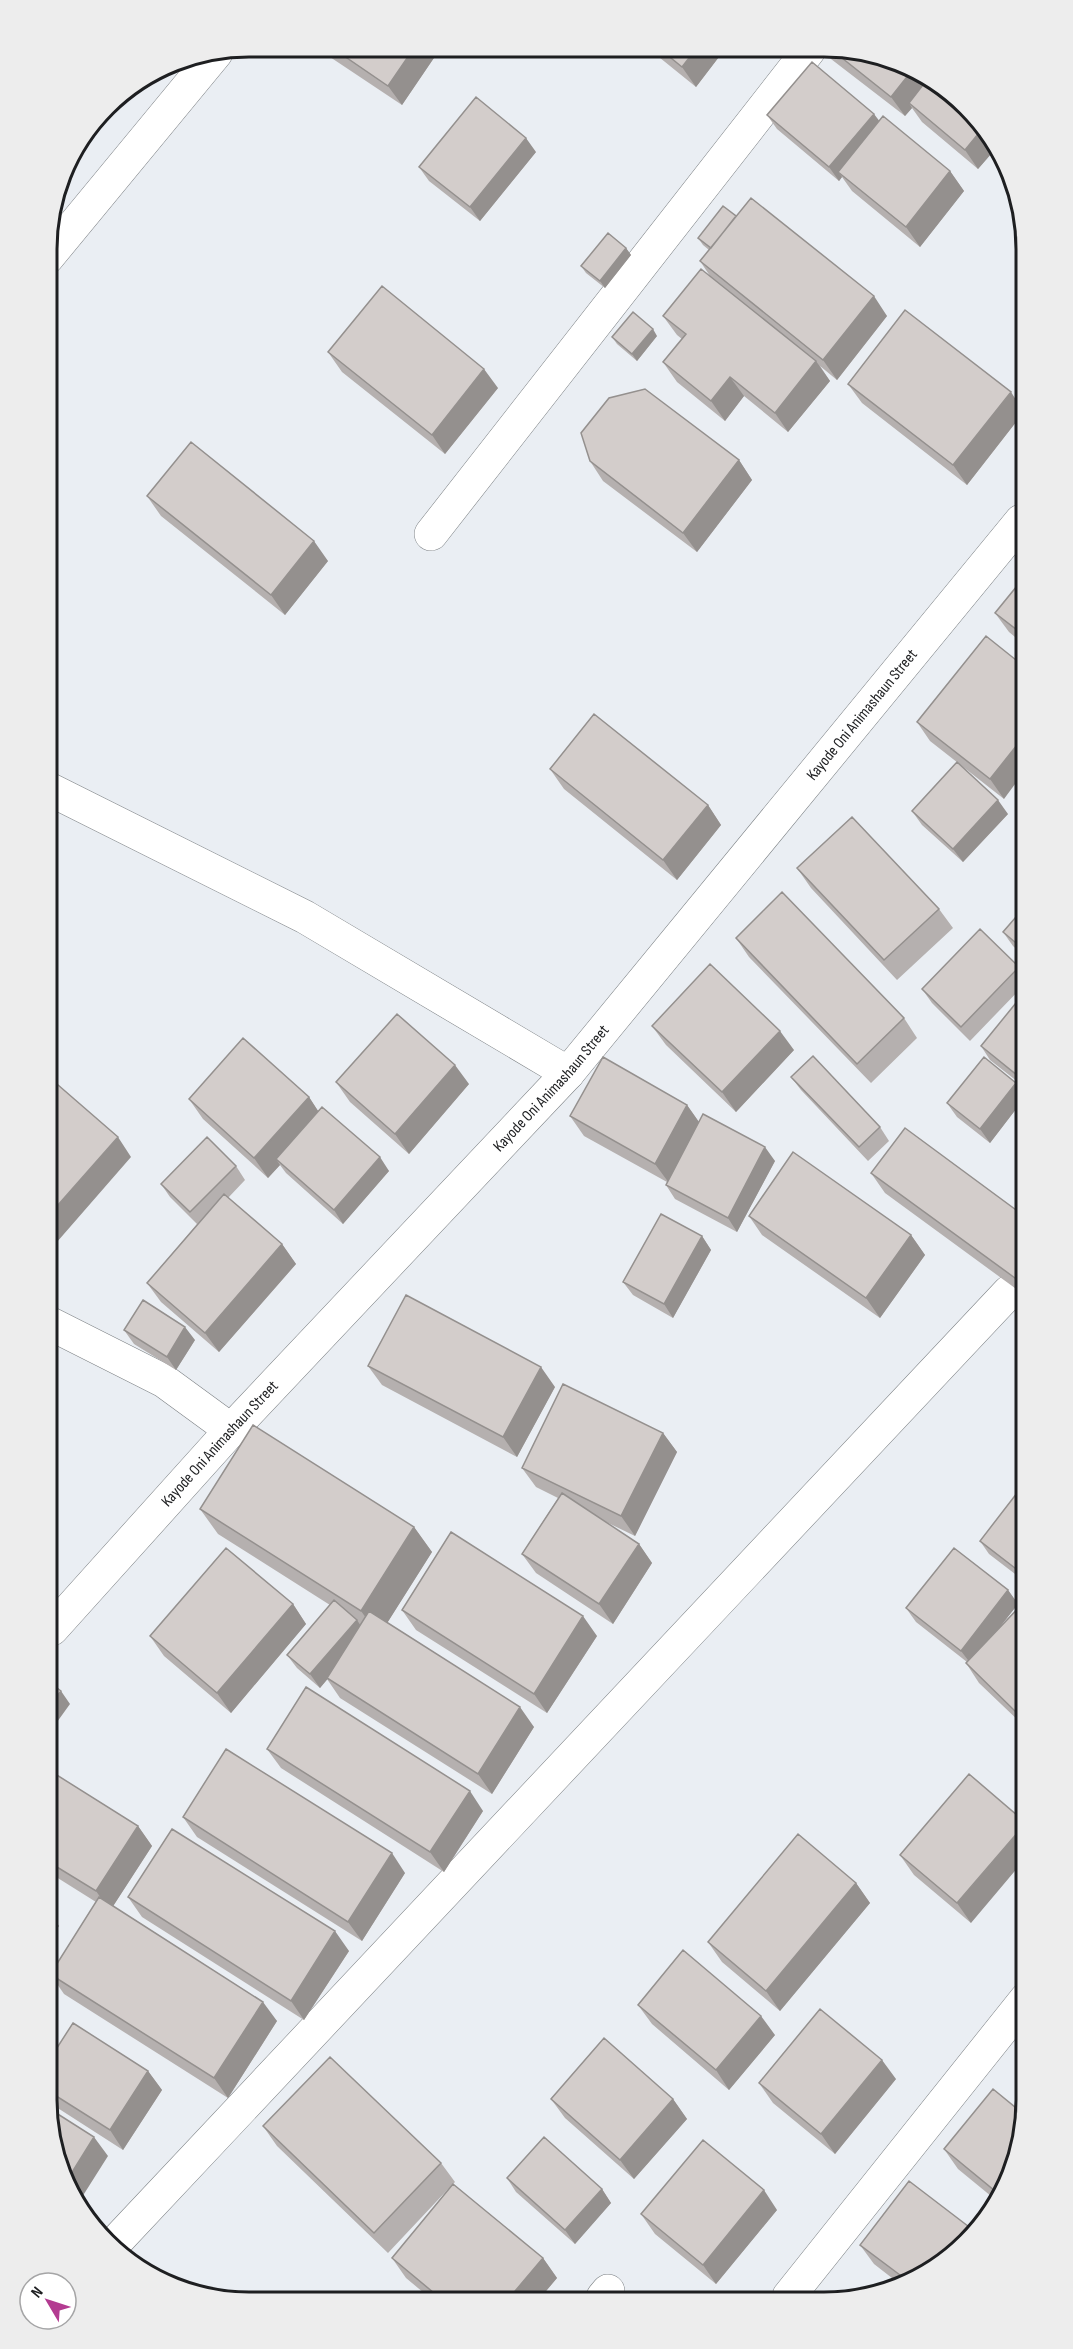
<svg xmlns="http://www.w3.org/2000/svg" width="1073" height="2349" font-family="'Sofia Sans Condensed',sans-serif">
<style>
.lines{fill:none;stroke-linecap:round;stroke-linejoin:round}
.street-casing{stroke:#7c8084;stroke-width:34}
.street{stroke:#fff;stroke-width:33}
.wall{fill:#b5b0af}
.shaded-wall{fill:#94908e}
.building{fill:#d3cdcb;stroke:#94908e;stroke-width:1.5}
.labels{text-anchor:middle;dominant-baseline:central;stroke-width:4.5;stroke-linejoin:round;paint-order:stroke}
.street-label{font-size:16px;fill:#1e1f21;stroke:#fff}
.rim{fill:none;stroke:#1e1f21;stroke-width:3}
</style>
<rect width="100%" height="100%" fill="#eaeef3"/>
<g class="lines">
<defs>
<g id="street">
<path d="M47 258 216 53"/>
<path d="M431 534 809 50"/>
<path d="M49 789 305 917 568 1073"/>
<path d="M51 1324 164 1381 231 1430"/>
<path id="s1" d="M52 1629 231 1430 568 1073 1021 521"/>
<path d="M111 2247 1009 1292"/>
<path d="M789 2296 1026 1999"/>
<path d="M603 2297 608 2291"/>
</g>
</defs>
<use href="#street" class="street-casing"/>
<use href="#street" class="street"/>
</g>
<path class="wall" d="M315 47 439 48 440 49 402 105Z
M649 49H725L696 87Z
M825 50H863L958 97 998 146 978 169 922 122 912 108 905 116 831 59Z
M767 115 879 121 950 171 964 191 920 247 852 191 842 177 839 181 777 129Z
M536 152 480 221 429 181 419 167Z
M736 216 887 316 837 380 820 366 830 381 788 432 744 396 725 421 677 382 663 362 682 339 677 335 663 316 710 276 700 261 709 250 703 245 698 238Z
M626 248 631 255 605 288 586 273 581 266Z
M657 336 637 361 617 344 612 337Z
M328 352 498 388 445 454 342 372Z
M848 384 1020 406V417L967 485 862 403Z
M739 460 752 480 697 552 603 481 590 461Z
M147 496 328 561 285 615 161 516Z
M1021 581V642L1009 632 995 613Z
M986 636 1004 799 930 741 917 722Z
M550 769 708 805 721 825 677 880 564 789Z
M912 811 1008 814 963 862 922 825Z
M797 868 939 909 953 928 897 980 811 888Z
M1022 910V954L1013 946 1003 932Z
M736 938 904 1018 917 1038 871 1083 749 957Z
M1019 967 1022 971V987L970 1041 932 1003 922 989Z
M1022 1000 1023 1086 990 1060 981 1046Z
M652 1026 794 1050 736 1112 666 1045Z
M791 1077 880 1127 889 1141 868 1161 801 1090Z
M336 1082 469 1084 409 1154 350 1102Z
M1016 1083 1023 1092V1100L990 1143 957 1117 947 1103Z
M309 1097 318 1111 389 1171 343 1224 286 1173 280 1165 268 1178 203 1119 189 1099Z
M687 1105 699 1122 775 1161 737 1232 675 1199 666 1185 667 1182 584 1136 570 1116Z
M236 1166 245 1180 228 1198 282 1244 296 1264 219 1352 161 1302 147 1283 197 1224 170 1197 161 1184Z
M871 1173 1023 1215V1294L885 1193Z
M749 1216 911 1235 925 1255 880 1318 762 1235Z
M702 1236 711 1250 673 1318 633 1295 623 1282Z
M124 1330 195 1340 176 1370 134 1344Z
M368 1366 555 1387 517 1457 382 1385Z
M663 1433 677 1452 635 1536 602 1520 639 1544 652 1563 613 1624 536 1573 522 1554 558 1498 536 1487 522 1468Z
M1024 1484V1581L989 1554 980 1541Z
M200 1509 414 1527 432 1552 387 1623 534 1727 492 1794 340 1698 327 1679 320 1688 297 1668 287 1655 330 1605 218 1534Z
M1008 1590 1018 1604 997 1630 1024 1602 1025 1727 979 1683 966 1663 967 1662 916 1622 906 1608Z
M293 1604 306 1624 231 1713 164 1656 150 1636Z
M402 1610 597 1636 547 1713 416 1630Z
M267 1749 483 1811 444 1872 281 1768Z
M52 1772 138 1826 152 1846 113 1906 277 2021 228 2098 64 1994 53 1978V1970L96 1902 53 1875Z
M969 1774 971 1923 914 1875 900 1855Z
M183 1817 405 1873 362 1941 197 1837Z
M856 1883 870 1903 780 2011 722 1962 708 1942Z
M128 1897 349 1951 304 2020 142 1917Z
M638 2005 775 2035 729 2090 652 2024Z
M53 2054 148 2071 162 2090 123 2150 53 2105Z
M896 2079 835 2154 773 2103 759 2083Z
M551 2099H673L687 2119 634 2179 565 2118Z
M263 2126 441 2163 455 2182 453 2184 543 2258 557 2278 541 2297 430 2298 406 2278 392 2258 451 2186 388 2253 277 2146Z
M944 2149 1011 2177 997 2201 958 2169Z
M507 2178 602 2189 611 2203 575 2244 516 2192Z
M777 2210 716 2284 655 2234 641 2214Z
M860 2245 936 2269 901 2285 874 2264Z"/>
<path class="shaded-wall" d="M414 48H439L440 49 402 105 388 86Z
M482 48H488L485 52Z
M696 49H725L696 87 682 67Z
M910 73 931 84 909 103 912 108 905 116 891 97Z
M874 114 884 127 838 172 842 177 839 181 829 167Z
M983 128 998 146 978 169 965 150Z
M526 138 536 152 480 221 470 207Z
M950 171 964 191 920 247 906 227Z
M626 248 631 255 605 288 600 281Z
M874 296 887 316 837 380 823 360Z
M653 329 657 336 637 361 632 354Z
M816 361 830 381 788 432 775 413Z
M484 369 498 388 445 454 432 435Z
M730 377 744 396 725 421 711 401Z
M1011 392 1020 406V417L967 485 953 465Z
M739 460 752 480 697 552 683 533Z
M314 541 328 561 285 615 271 595Z
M1021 740V776L1004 799 990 779Z
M998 800 1008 814 963 862 953 849Z
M708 805 721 825 677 880 663 860Z
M780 1031 794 1050 736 1112 722 1092Z
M455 1065 469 1084 409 1154 395 1134Z
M1016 1083 1023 1092V1100L990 1143 980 1129Z
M309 1097 322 1117 276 1159 280 1165 268 1178 254 1158Z
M687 1105 701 1125 669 1183 655 1164Z
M118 1137 131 1157 50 1250V1214Z
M765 1147 775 1161 737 1232 728 1218Z
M380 1157 389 1171 343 1224 334 1210Z
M911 1235 925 1255 880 1318 866 1298Z
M702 1236 711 1250 673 1318 664 1304Z
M282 1244 296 1264 219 1352 205 1333Z
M1023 1268V1290L1015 1278Z
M185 1327 195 1340 176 1370 167 1357Z
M541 1367 555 1387 517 1457 503 1437Z
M663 1433 677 1452 635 1536 621 1516Z
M414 1527 432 1552 379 1636 361 1611Z
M639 1544 652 1563 613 1624 599 1604Z
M1008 1590 1018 1604 971 1664 961 1651Z
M293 1604 306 1624 231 1713 217 1693Z
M583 1616 597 1636 547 1713 534 1694Z
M357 1620 366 1634 320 1688 310 1674Z
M61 1691 70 1704 52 1729V1702Z
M520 1707 534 1727 492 1794 478 1774Z
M470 1791 483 1811 444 1872 430 1852Z
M1025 1824V1859L971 1923 957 1903Z
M138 1826 152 1846 110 1911 96 1891Z
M392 1853 405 1873 362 1941 348 1922Z
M856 1883 870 1903 780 2011 766 1991Z
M53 1917 59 1926 53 1935Z
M335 1931 349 1951 304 2020 291 2001Z
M263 2002 277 2021 228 2098 214 2078Z
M761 2016 775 2035 729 2090 716 2070Z
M882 2060 896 2079 835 2154 821 2134Z
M148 2071 162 2090 123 2150 110 2130Z
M673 2099 687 2119 634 2179 620 2160Z
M94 2137 108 2156 77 2205 74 2202 66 2182Z
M602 2189 611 2203 575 2244 565 2230Z
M764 2190 777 2210 716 2284 703 2265Z
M543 2258 557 2278 541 2297H510Z"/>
<path class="building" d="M331 47 414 48 388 86Z
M660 49H696L682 67Z
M832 50H863L910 73 891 97Z
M812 62 874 114 829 167 767 115Z
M926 81 958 97 983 128 965 150 909 103Z
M476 97 526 138 470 207 419 167Z
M883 116 950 171 906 227 838 172Z
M751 198 874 296 823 360 700 261Z
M723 206 736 216 711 248 698 238Z
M608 233 626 248 600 281 581 266Z
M701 269 816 361 775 413 730 377 711 401 663 362 686 334 663 316Z
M382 286 484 369 432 435 328 352Z
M905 310 1011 392 953 465 848 384Z
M633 312 653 329 632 354 612 337Z
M645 389 739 460 683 533 590 461 581 433 609 398Z
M191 442 314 541 271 595 147 496Z
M1021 581V633L995 613Z
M986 636 1021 664V740L990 779 917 722Z
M594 714 708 805 663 860 550 769Z
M957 762 998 800 953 849 912 811Z
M852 817 939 909 884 960 797 868Z
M782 892 904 1018 857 1064 736 938Z
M1022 910V948L1003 932Z
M980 929 1019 967 961 1027 922 989Z
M710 964 780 1031 722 1092 652 1026Z
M1020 998 1022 1000 1023 1080 981 1046Z
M397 1014 455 1065 395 1134 336 1082Z
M243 1038 309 1097 254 1158 189 1099Z
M813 1056 880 1127 859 1147 791 1077Z
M603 1057 687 1105 655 1164 570 1116Z
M984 1057 1016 1083 980 1129 947 1103Z
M50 1078 118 1137 50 1214Z
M322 1107 380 1157 334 1210 276 1159Z
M703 1114 765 1147 728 1218 666 1185Z
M905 1128 1023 1215V1268L1015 1278 871 1173Z
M207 1137 236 1166 190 1212 161 1184Z
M793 1152 911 1235 866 1298 749 1216Z
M224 1194 282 1244 205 1333 147 1283Z
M661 1214 702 1236 664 1304 623 1282Z
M406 1295 541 1367 503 1437 368 1366Z
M143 1300 185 1327 167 1357 124 1330Z
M563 1384 663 1433 621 1516 522 1468Z
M253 1425 414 1527 361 1611 200 1509Z
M1024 1484V1575L980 1541Z
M562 1493 639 1544 599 1604 522 1554Z
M451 1532 583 1616 534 1694 402 1610Z
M226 1548 293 1604 217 1693 150 1636Z
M954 1548 1008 1590 961 1651 906 1608Z
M334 1600 357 1620 310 1674 287 1655Z
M1024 1602 1025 1715 1022 1718 966 1663Z
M369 1611 520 1707 478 1774 327 1678Z
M52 1684 61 1691 52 1702Z
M306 1687 470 1791 430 1852 267 1749Z
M226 1749 392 1853 348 1922 183 1817Z
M52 1772 138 1826 96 1891 52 1864Z
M969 1774 1025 1822V1824L957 1903 900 1855Z
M172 1829 335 1931 291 2001 128 1897Z
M798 1834 856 1883 766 1991 708 1942Z
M99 1897 263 2002 214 2078 53 1976V1970Z
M683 1950 761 2016 716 2070 638 2005Z
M820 2009 882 2060 821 2134 759 2083Z
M73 2023 148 2071 110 2130 53 2094V2054Z
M604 2038 673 2099 620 2160 551 2099Z
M330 2057 441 2163 374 2233 263 2126Z
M993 2089 1026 2116 1011 2177 1000 2195 944 2149Z
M53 2111 94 2137 66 2182 53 2153Z
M544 2137 602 2189 565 2230 507 2178Z
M703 2140 764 2190 703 2265 641 2214Z
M909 2181 977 2233 936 2269 908 2281 860 2245Z
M453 2184 543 2258 510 2297 440 2298 392 2258Z"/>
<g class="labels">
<g class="street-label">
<text stroke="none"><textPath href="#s1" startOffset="1222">Kayode Oni Animashaun Street</textPath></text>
<text stroke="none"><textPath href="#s1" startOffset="736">Kayode Oni Animashaun Street</textPath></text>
<text stroke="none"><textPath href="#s1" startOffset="250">Kayode Oni Animashaun Street</textPath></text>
</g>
</g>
<path d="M0 0H1073V2349H0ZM249 57H824A192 192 0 0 1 1016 249V2100A192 192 0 0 1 824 2292H249A192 192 0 0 1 57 2100V249A192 192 0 0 1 249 57Z" fill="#ededed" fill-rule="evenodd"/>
<path class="rim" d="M249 57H824A192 192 0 0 1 1016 249V2100A192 192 0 0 1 824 2292H249A192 192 0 0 1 57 2100V249A192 192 0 0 1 249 57Z"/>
<g transform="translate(48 2301) rotate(309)"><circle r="28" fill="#ffffff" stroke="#a5a5a6" stroke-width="1.5"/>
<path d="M0-4.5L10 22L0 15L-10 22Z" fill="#b33b91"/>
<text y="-9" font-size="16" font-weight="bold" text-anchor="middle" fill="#1e1f21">N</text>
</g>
</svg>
